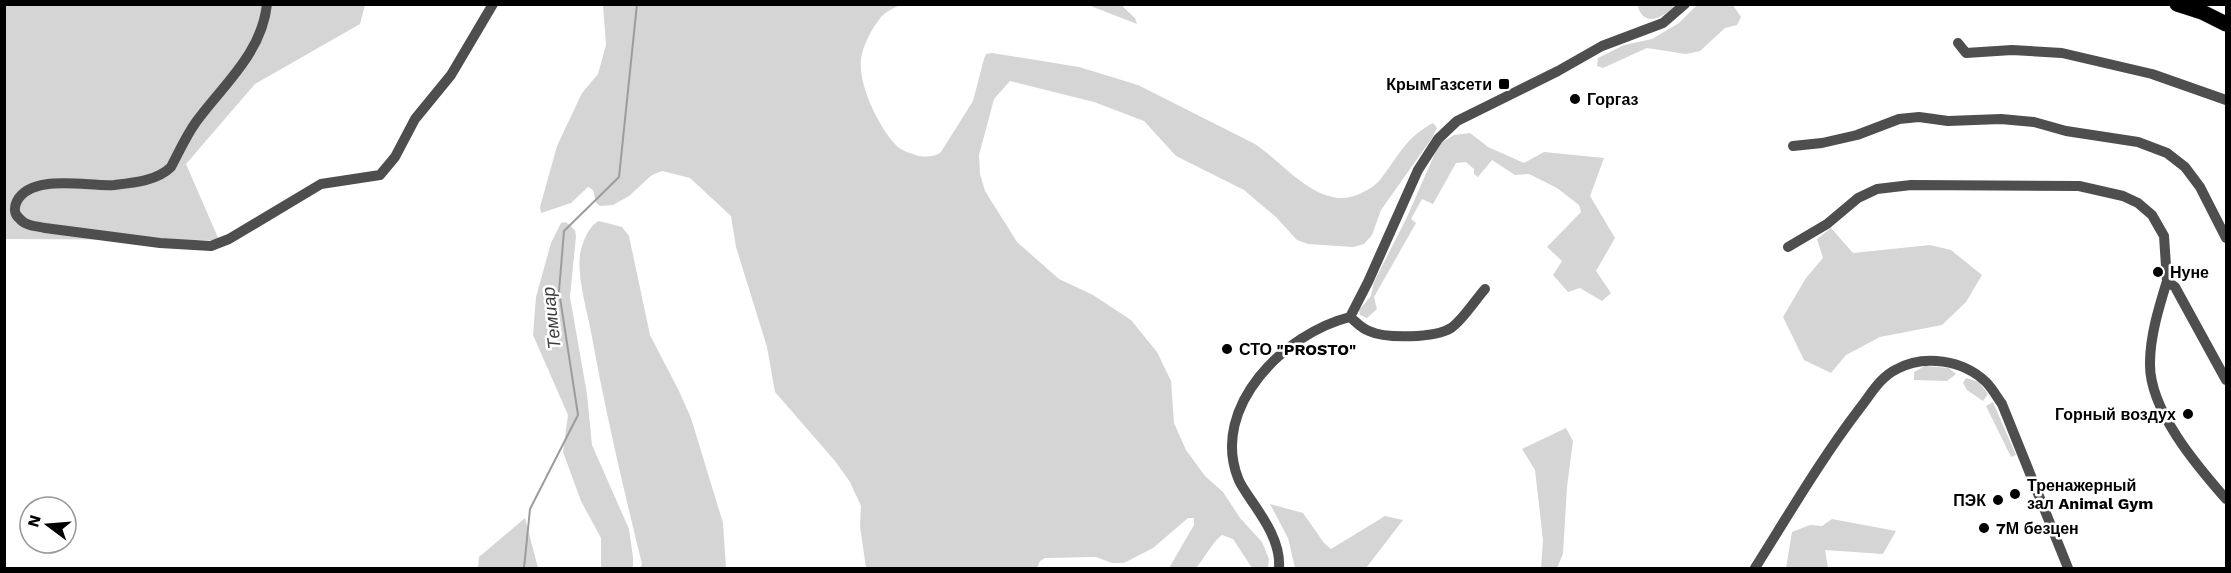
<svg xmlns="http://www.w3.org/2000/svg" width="2231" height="573" font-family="'Work Sans',sans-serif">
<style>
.green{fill:#d5d5d5}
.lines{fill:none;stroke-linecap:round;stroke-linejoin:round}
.stream{stroke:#9c9c9c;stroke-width:2}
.highway-casing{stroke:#dbdbdb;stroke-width:16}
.minor{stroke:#4e4e4e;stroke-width:10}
.highway{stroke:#000;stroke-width:15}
.poi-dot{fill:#000;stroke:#fff;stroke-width:2}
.labels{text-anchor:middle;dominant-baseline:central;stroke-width:5;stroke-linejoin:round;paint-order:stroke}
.poi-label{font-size:16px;font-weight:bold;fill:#000;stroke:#fff;text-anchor:start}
.water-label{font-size:18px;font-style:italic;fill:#3d3d3d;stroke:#fff}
</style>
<rect width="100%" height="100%" fill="#fff"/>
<path class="green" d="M4 5H365L360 24 255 84 186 164 219 240 5 239Z
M603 5H900C894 8 885 12 881 17 872 28 863 45 861 59 858 84 878 126 895 144 901 151 910 153 919 156 927 157 935 157 941 152L973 101 984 59 986 54 992 53 1079 67 1138 85 1255 144C1285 164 1318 210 1357 195 1367 191 1377 185 1383 176 1401 152 1406 138 1433 123L1437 128 1432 138 1381 210 1372 235 1364 244 1353 247 1308 244 1297 240 1276 217 1244 190 1176 156 1144 121 1094 102 1010 81 994 99 979 155 980 174 985 191 1017 242 1059 279 1093 295 1131 320 1157 352 1171 381 1174 423 1186 450 1205 476 1223 492 1240 518 1262 542 1269 559 1268 568H1252L1233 539 1222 535C1213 541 1204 559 1196 568H1169L1194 525V518H1188L1153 548 1124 563H1112L1096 557 1045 558 1040 561 1037 568H866L860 526 861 506 850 482 835 461 775 392 767 347 736 247 731 216 690 178 662 171 652 175 629 196 613 205 600 206 596 203 593 190 588 187 571 203 541 213 540 207 557 146 582 93 598 74 606 45Z
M1088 5H1121L1135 18 1137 24Z
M1640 5H1676C1665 16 1645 29 1638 7Z
M1697 5H1733L1741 17 1737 25 1725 28 1700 51 1686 54 1647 48 1603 68 1597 66 1598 58 1624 45 1652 39 1679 23Z
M1470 133 1488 147 1524 163 1544 152 1604 158 1590 196 1615 238 1596 271 1611 293 1602 301 1580 288 1568 292 1553 275 1562 261 1547 247 1581 212 1579 205 1557 188 1529 174 1515 175 1492 160 1478 177 1474 174V169L1466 162 1456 163 1433 204 1422 199 1411 219 1416 223 1374 297 1377 309 1367 318 1360 315 1359 310 1371 296 1374 282 1407 217 1439 144 1454 135Z
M599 221 622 227 629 236 650 335 679 391 691 418 723 523 726 568H640L642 564C623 487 605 410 591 332 587 310 577 277 580 255 582 244 588 226 599 221Z
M566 222 575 230 576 236 570 297 587 394 592 445 629 529 633 557V568H601V538L581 501 563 452 568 415 533 335 536 297 551 243 561 223Z
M1831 228 1853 253 1930 245 1951 250 1982 275 1966 302 1942 325 1880 337 1846 355 1831 373 1804 360 1783 317 1806 278 1823 258 1817 239Z
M1925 366 1949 368 1956 374 1947 381 1914 380V372Z
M1966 378 1979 382 1988 394 1983 401 1967 390 1963 383Z
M1993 402 2016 455 2011 457 1986 406Z
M1566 428 1573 441 1567 487 1563 554 1557 568H1541L1543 540 1535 470 1522 449Z
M1270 504 1303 513 1324 543 1331 549 1385 516 1403 520 1366 568H1295L1288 538Z
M525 518 538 568H478L479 557Z
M1832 519 1896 531 1883 554 1825 550 1828 568H1786L1792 532 1810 525 1822 526Z"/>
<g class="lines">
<path class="stream" d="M524 568 530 509 578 415 559 291 564 231 619 177 637 4"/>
<defs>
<path id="highway" d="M2177 4 2202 12 2226 24"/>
</defs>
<use href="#highway" class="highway-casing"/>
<path class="minor" d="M267 4C262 53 223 85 196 122 186 136 179 152 171 167 157 181 133 183 114 185 88 187 32 173 17 201 14 207 14 214 19 218 25 226 36 226 45 228L160 243 211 246 229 239 321 184 380 175 395 157 415 119 451 75 493 4
M1958 43 1966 53 2012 50 2062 53 2152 74 2226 100
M1793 146 1822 143 1857 135 1899 119 1919 117 1948 121 2001 119 2034 122 2066 131 2138 142 2167 153 2185 167 2200 187 2226 238
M1788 247 1827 224 1858 198 1877 189 1911 185 2079 186 2123 196 2138 203 2152 215 2164 236 2167 281 2175 287 2226 380
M2167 281C2159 307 2150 336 2150 363 2149 410 2197 466 2226 499
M1350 317C1356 322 1362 329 1369 331 1386 339 1435 338 1451 328 1462 321 1476 299 1485 289
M1279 568C1281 541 1262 516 1247 494 1244 489 1240 484 1238 478 1210 407 1285 333 1350 317L1368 282 1418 170 1438 139 1457 121 1558 71 1602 46 1663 23 1685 4
M1755 568C1789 514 1821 459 1860 408 1871 394 1880 377 1897 369 1924 354 1963 360 1986 382 1992 388 1997 397 2002 404L2068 568"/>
<use href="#highway" class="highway"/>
</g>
<g class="poi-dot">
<rect x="1498" y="78" width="12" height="12" rx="3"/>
<circle cx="1575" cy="99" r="6"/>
<circle cx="2158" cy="272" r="6"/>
<circle cx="1227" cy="349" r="6"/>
<circle cx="2188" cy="414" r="6"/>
<circle cx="2015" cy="494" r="6"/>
<circle cx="1998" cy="500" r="6"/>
<circle cx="1984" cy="528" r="6"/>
</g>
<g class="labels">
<g class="poi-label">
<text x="1492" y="84" text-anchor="end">КрымГазсети</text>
<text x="1587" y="99">Горгаз</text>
<text x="2170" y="272">Нуне</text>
<text x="1239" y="349">СТО "PROSTO"</text>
<text x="2176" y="414" text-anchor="end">Горный воздух</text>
<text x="2027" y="485">Тренажерный<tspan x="2027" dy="18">зал Animal Gym</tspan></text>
<text x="1986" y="500" text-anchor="end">ПЭК</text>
<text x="1996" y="528">7М безцен</text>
</g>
<g class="water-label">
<text transform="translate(551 318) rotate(-96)">Темиар</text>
</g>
</g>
<rect width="2231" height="573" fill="none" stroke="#000000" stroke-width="12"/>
<g transform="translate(48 525) rotate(286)"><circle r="28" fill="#ffffff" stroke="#999999" stroke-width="1.5"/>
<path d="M0-4.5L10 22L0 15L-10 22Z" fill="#000000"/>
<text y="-9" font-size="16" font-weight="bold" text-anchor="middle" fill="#000000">N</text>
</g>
</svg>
